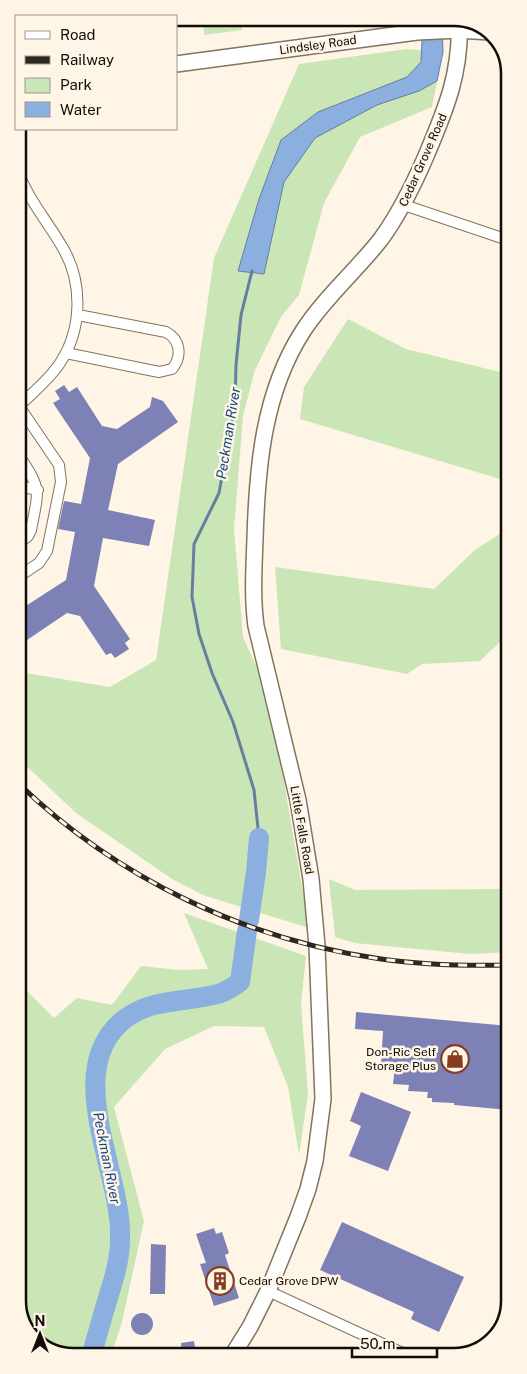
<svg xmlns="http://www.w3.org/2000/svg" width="527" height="1374" font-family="'Public Sans',sans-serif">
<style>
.green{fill:#cae6b7}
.water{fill:#8bb0df;stroke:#667f9e}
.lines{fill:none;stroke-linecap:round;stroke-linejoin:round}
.stream{stroke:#667f9e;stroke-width:3}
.river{stroke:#8bb0df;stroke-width:20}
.building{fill:#7d81b5}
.street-casing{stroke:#82745e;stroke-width:12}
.secondary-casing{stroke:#82745e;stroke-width:18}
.street{stroke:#fff;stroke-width:10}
.secondary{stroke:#fff;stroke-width:15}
.rail-casing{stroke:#2c271f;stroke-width:5}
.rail{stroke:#fef5e6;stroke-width:3;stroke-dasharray:9;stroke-linecap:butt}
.labels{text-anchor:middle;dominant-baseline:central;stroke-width:5;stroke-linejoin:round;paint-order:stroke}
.street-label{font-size:12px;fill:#110c05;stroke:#fef5e6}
.poi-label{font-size:12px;fill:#110c05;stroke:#fef5e6;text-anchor:end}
.water-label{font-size:14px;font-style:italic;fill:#144780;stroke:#fef5e6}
.rim{fill:none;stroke:#110c05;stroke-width:2.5}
</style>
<rect width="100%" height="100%" fill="#fef5e6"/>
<path class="green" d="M203 18H242V30L204 35Z
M407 49 443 52 432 107 360 137 324 203 299 295 281 317 255 370 243 416 234 529 243 637 257 668 282 770 309 928 203 895 172 879 76 813 19 759V672L110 687 156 660 214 258 299 64Z
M348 319 406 349 508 374V484L500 479 300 419 304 387Z
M508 529V634L480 661 422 664 407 674 281 649 275 567 434 589 476 549Z
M329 879 355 890 509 889V952L470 954 355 943 335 937Z
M184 913 306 956 301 1004 308 1094 299 1155 288 1087 264 1027 214 1026 165 1049 114 1107 144 1221 122 1322 111 1356H70L37 1343 25 1324 19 1239V983L54 1018 77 998 112 1005 141 966 179 970 208 969Z"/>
<path class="water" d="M423 18H442L443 52 437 81 419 91 377 105 315 138 284 182 264 274 238 271 259 199 281 140 318 112 407 77 421 62Z"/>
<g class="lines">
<path class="stream" d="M252 271 241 315 236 365 235 405 219 493 194 544 192 597 199 634 212 673 233 722 254 790 259 838"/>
<path class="river" d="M249 920 256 872 259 838
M91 1356C97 1337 102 1317 108 1298 114 1278 120 1260 120 1239 123 1173 59 1068 126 1018 155 997 189 1003 221 993 227 991 234 986 240 982L247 931"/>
</g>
<path class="building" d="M64 385 69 392 77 387 102 426 117 429 150 407 152 397 163 401 178 422 118 464 108 510 155 520 149 546 103 538 94 586 130 639 125 643 129 649 115 658 111 653 106 655 80 616 67 613 27 640 24 636 18 640V611L66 580 75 532 58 529 64 501 81 504 90 458 53 403 60 399 55 391Z
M356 1012 509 1026V1110L454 1105V1103L432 1102V1098H427L428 1092 408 1091 409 1085 393 1084 395 1067 381 1066 383 1031 355 1029Z
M361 1092 411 1112 388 1171 349 1156 361 1126 350 1121Z
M342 1222 464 1277 439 1332 411 1319 414 1312 320 1270Z
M214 1228 216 1234 222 1232 229 1253 225 1255 239 1298 214 1306 200 1264 206 1263 196 1234Z
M151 1244 166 1245 165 1294H150Z
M131 1324a11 11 0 1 1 22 0a11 11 0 1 1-22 0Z
M194 1341 196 1355 182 1356 181 1343Z"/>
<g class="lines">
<defs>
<path id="street" d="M18 171C28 200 49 223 64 250 83 284 82 330 60 363 49 380 32 393 18 407
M404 205 508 240
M66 353 159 372 172 369C182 357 181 340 166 332L78 315
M18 454C42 490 39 489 31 530L28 536 18 544
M18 486 38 490
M18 528 31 530
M18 577 39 563 47 551 61 482 59 465 19 406
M268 1291 407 1355"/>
<path id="secondary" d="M404 18 407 33
M176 64 417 32 459 30 490 32
M232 1356 250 1327 268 1291 298 1217 308 1189 315 1161 323 1099 317 946 311 879 298 800 256 626C252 596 254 568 255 539 257 468 263 393 303 331 325 297 356 271 381 239 400 213 413 186 426 156 446 109 462 71 459 18"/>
</defs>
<use href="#street" class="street-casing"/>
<use href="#secondary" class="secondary-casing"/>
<use href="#street" class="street"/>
<use href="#secondary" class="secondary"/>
<defs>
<path id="rail" d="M19 784C117 878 246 940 381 959 423 965 466 966 509 965"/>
</defs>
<use href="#rail" class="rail-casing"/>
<use href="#rail" class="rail"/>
</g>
<defs>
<symbol id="shop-ring" viewBox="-11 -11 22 22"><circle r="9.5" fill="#fef5e6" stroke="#853d20" stroke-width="1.5"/><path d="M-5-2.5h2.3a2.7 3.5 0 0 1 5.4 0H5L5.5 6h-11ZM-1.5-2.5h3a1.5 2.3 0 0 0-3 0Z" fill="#853d20"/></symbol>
<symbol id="building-ring" viewBox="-11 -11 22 22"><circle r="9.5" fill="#fef5e6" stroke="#853d20" stroke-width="1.5"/><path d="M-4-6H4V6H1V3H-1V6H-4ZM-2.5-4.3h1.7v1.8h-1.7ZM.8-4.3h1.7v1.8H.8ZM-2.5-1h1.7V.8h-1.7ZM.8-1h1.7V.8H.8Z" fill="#853d20"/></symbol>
</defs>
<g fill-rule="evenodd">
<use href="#shop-ring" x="439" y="1043" width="32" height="32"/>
<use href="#building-ring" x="204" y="1265" width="32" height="32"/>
</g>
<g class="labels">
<g class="street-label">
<text transform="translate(318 45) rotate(-8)">Lindsley Road</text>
<text transform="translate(423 160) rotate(-66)">Cedar Grove Road</text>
<text transform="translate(302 830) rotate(80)">Little Falls Road</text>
</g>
<g class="poi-label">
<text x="436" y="1052">Don-Ric Self<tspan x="436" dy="14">Storage Plus</tspan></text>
<text x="239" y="1281" text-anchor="start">Cedar Grove DPW</text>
</g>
<g class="water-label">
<text transform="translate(228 433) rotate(-81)">Peckman River</text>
<text transform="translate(107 1158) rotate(79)">Peckman River</text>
</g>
</g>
<path d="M0 0H527V1374H0ZM73 26H454A47 47 0 0 1 501 73V1301A47 47 0 0 1 454 1348H73A47 47 0 0 1 26 1301V73A47 47 0 0 1 73 26Z" fill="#fef5e6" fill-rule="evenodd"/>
<path class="rim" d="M73 26H454A47 47 0 0 1 501 73V1301A47 47 0 0 1 454 1348H73A47 47 0 0 1 26 1301V73A47 47 0 0 1 73 26Z"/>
<rect x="15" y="15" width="162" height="115" fill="#fef5e6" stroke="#9f988c"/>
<rect x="25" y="31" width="25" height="8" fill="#ffffff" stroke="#9f988c"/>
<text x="60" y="40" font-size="15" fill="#110c05">Road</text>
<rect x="25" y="56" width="25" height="8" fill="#2c271f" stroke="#9f988c"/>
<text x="60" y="65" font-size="15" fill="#110c05">Railway</text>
<rect x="25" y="78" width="25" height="15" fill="#cae6b7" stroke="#9f988c"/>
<text x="60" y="90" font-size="15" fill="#110c05">Park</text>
<rect x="25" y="102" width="25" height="15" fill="#8bb0df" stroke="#9f988c"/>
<text x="60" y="115" font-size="15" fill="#110c05">Water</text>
<g transform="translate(40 1334)" stroke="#fef5e6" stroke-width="4" paint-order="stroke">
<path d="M0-4L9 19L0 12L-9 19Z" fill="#110c05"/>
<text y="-8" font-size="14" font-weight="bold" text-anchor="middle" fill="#110c05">N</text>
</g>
<path d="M352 1349v8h85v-8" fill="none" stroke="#110c05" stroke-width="2.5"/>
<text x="360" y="1349" font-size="15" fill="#110c05" stroke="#fef5e6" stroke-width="4" paint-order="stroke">50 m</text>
</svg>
